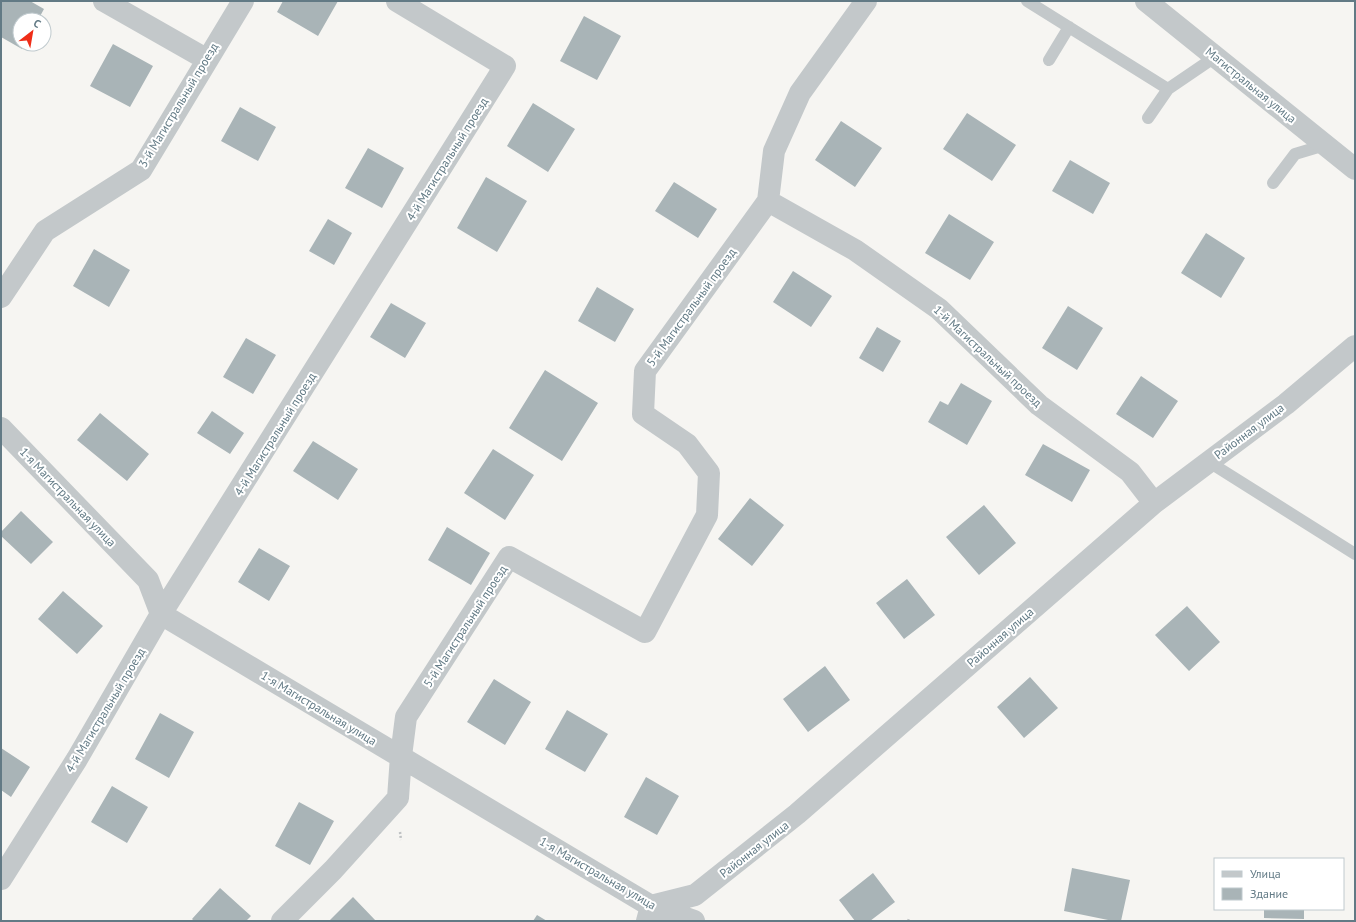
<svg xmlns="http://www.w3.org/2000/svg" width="1356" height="922" font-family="'PT Sans',sans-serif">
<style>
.building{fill:#a9b4b7}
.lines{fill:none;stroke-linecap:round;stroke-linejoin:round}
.path{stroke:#bec1c3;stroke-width:2.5;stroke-dasharray:2 2;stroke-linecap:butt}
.service{stroke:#c3c8ca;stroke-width:12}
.minor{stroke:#c3c8ca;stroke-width:22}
.labels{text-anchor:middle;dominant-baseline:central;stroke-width:4;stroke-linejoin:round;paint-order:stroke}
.street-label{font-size:12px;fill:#627a85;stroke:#fff}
</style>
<rect width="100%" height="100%" fill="#f6f5f2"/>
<path class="building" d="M1 1H30L44 9 38 20H20V44H25L22 49 1 37Z
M283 1H338L318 36 277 12Z
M584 16 621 36 597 80 560 61Z
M113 44 153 66 130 107 90 86Z
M533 103 575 129 548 172 507 146Z
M240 107 276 127 258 161 221 141Z
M967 113 1016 145 992 181 943 149Z
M841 121 882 148 855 187 815 160Z
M368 148 404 168 382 208 345 188Z
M1070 160 1110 183 1093 214 1052 191Z
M486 177 527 201 497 252 457 228Z
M674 182 717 209 698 238 655 211Z
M949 214 994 242 970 280 925 253Z
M328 219 352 233 334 265 309 251Z
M1206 233 1245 258 1221 298 1181 273Z
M94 249 130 270 109 307 73 286Z
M793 271 832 296 811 327 773 302Z
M597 287 634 309 615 342 578 321Z
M391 303 426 323 405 358 370 337Z
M1068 306 1103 328 1077 370 1042 348Z
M877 327 901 341 883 372 859 358Z
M246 338 276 355 253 394 223 377Z
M545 370 598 403 562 461 509 428Z
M1141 376 1178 401 1153 438 1116 414Z
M961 383 992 401 967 445 928 422 940 401 948 405Z
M212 411 244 433 230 454 197 433Z
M100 413 149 454 127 481 77 440Z
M313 441 358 469 338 500 293 471Z
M1043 444 1090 470 1072 502 1025 475Z
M493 449 534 475 505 520 464 493Z
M750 498 784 525 752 566 718 539Z
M984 505 1016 543 979 575 946 537Z
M21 511 53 542 31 564 1 536V532Z
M447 527 490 553 471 585 428 560Z
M259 548 290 566 269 601 238 582Z
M907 579 935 615 904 639 876 603Z
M63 591 103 626 77 654 38 619Z
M1187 606 1220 642 1189 671 1155 635Z
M825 666 850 700 808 732 783 699Z
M1030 677 1058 708 1024 738 997 707Z
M494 679 531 702 505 745 467 722Z
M567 710 608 734 585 772 545 749Z
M160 713 194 732 169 778 135 759Z
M1 748 30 767 11 797 1 790Z
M646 777 679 796 657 835 624 817Z
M112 786 148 807 127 843 91 822Z
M299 802 334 821 310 865 275 846Z
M1072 868 1130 880 1121 921H1113L1064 911Z
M873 873 895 902 870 921H855L839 900Z
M220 888 251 916 246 921H194L192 919Z
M353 897 376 921H329Z
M1264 909H1304V919L1264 918Z
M537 915 547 921H533Z"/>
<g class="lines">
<path class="path" d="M400 832 401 840
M908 921 909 919"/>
<path class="service" d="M1027 1 1168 89 1148 118
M1049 60 1069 27
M1168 89 1215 57
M1273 183 1295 154 1325 145
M1209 462 1355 554"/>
<path class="minor" d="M104 1 206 59
M1146 1 1355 169
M768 201 855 250 939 309 1039 405 1130 472 1154 503
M1 297 45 231 141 170 243 1
M1 428 148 580 161 614 651 906 694 921
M1 879 77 759 161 614 505 66 397 1
M282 921 333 870 398 798 401 756 406 717 509 557 645 632 707 515 709 473 687 444 643 414 645 371 768 201 774 151 800 93 866 1
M647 921 651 906 695 895 797 814 1154 503 1286 404 1355 346"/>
</g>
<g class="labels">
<g class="street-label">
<text transform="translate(1251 85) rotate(39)">Магистральная улица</text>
<text transform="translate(178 105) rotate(-59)">3-й Магистральный проезд</text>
<text transform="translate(447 159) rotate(-58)">4-й Магистральный проезд</text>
<text transform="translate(691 307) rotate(-54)">5-й Магистральный проезд</text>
<text transform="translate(988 356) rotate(43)">1-й Магистральный проезд</text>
<text transform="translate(1249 431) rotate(-37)">Районная улица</text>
<text transform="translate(275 434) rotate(-58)">4-й Магистральный проезд</text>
<text transform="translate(68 497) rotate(46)">1-я Магистральная улица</text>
<text transform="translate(465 626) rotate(-57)">5-й Магистральный проезд</text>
<text transform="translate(1000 637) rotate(-41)">Районная улица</text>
<text transform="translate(319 708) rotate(31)">1-я Магистральная улица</text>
<text transform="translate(105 710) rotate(-59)">4-й Магистральный проезд</text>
<text transform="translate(754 849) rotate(-38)">Районная улица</text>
<text transform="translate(598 873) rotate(30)">1-я Магистральная улица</text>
</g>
</g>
<rect width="1356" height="922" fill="none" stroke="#627a85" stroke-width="4"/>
<rect x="1214" y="858" width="130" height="52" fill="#ffffff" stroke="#c0cace"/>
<rect x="1222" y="871" width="20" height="6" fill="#c3c8ca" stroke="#c0cace"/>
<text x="1250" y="878" font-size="12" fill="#627a85">Улица</text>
<rect x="1222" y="888" width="20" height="12" fill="#a9b4b7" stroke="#c0cace"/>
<text x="1250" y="898" font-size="12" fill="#627a85">Здание</text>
<g transform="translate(32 32) rotate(31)"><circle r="19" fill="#ffffff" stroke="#c0cace"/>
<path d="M0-3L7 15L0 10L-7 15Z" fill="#ef2d18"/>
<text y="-6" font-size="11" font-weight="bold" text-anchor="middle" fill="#627a85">С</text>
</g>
</svg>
